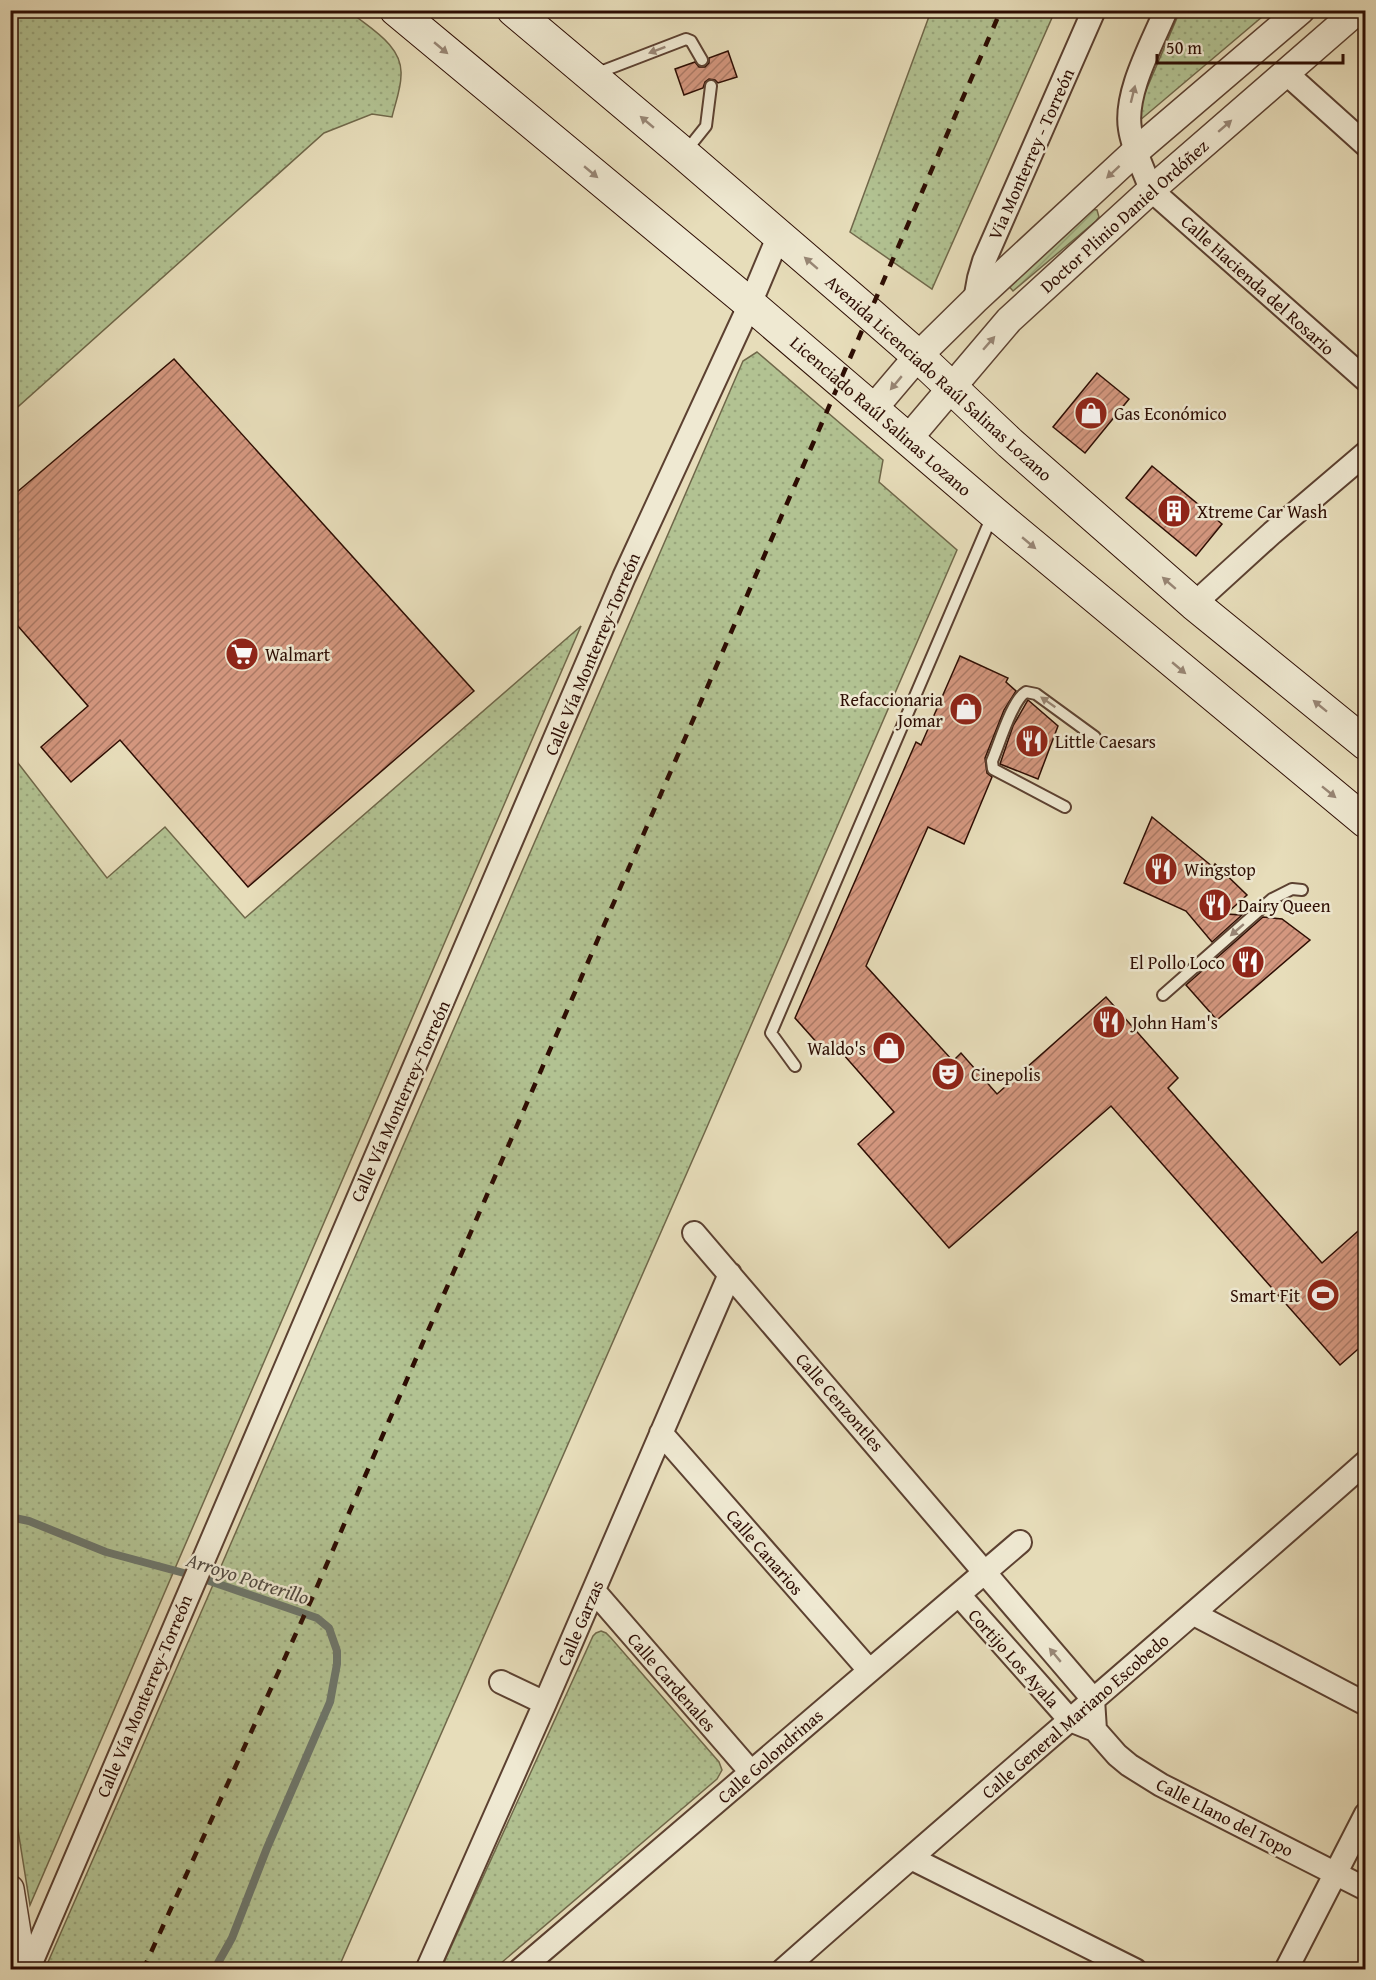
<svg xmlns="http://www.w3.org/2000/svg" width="1376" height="1980" font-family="'Gentium Book Plus',serif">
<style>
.grass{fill:url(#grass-dots);stroke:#70684a;stroke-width:1.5}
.garden{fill:url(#garden-furrows);stroke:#70684a;stroke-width:1.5}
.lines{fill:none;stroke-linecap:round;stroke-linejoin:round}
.stream{stroke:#6d766b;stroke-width:8}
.building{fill:url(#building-hatch);stroke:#2d0d03;stroke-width:1.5}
.service-casing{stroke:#5c4131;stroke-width:14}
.minor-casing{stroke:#5c4131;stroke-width:26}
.tertiary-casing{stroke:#5c4131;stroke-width:30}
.secondary-casing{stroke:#2d0d03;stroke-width:34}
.service{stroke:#efe9d2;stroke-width:10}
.minor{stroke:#efe9d2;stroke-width:22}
.tertiary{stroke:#efe9d2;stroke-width:27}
.secondary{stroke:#efe9d2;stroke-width:32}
.rail{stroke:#2d0d03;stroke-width:4.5;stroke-dasharray:10 10;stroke-linecap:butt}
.oneway{fill:#988675}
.labels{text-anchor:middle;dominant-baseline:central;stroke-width:5;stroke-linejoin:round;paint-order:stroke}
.street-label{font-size:18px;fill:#2d0d03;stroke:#efe9d2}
.poi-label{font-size:18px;fill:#2d0d03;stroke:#efe9d2;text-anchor:start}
.water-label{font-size:20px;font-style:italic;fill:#524a40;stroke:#efe9d2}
</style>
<defs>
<pattern id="grass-dots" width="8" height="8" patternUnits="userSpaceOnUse" patternTransform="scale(1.5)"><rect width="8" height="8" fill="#b2c292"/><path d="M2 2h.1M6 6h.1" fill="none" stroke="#99a67c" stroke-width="1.8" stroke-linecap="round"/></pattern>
<pattern id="garden-furrows" width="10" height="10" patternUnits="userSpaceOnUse" patternTransform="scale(1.5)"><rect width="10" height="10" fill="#b2c292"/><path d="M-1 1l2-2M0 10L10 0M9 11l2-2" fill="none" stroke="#99a67c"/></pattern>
<pattern id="building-hatch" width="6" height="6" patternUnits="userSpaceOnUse" patternTransform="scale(1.5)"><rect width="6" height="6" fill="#d4977f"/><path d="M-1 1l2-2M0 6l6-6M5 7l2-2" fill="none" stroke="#ac7a66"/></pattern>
</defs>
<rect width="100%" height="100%" fill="#e7ddba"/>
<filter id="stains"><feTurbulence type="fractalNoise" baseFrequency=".00333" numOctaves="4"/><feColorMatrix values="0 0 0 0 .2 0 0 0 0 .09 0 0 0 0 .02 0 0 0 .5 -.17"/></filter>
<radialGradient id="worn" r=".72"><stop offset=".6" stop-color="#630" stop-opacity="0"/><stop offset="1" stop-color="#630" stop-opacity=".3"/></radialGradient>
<path class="grass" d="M11 10 349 11C369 28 403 45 401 75 401 89 395 104 392 117L372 114 324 133 11 413Z
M931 11H1055L932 289 850 232Z
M1180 11H1269L1139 121 1135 116Z
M757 352 883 460 879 482 957 550 707 1127 338 1969H45L206 1601 743 361Z
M581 626 30 1905 10 1780 11 754 107 878 165 827 245 918Z
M601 1631 606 1633 611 1638 719 1762 722 1770 717 1779 494 1969H441L593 1636 596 1633Z"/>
<path class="garden" d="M1091 209 1097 210 1099 217 1096 221 1013 291 1007 284Z"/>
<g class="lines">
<path class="stream" d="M10 1517 29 1521 106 1552 195 1576 317 1618 329 1628 337 1651V1664L330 1702 267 1848 232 1938 214 1970"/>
</g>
<path class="building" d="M728 51 737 77 718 83 715 80 709 79 705 82 703 88 684 95 675 69 695 62 699 67H705L709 63V58Z
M174 359 474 691 248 887 120 740 71 782 41 747 88 706 10 617V498Z
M1097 373 1129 399 1085 453 1053 427Z
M1152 466 1222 524 1196 556 1126 498Z
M960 656 1008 678 1006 682 1016 691 1004 710 985 758 987 773 992 777 964 844 928 827 866 966 953 1061 961 1053 997 1094 1106 997 1178 1078 1168 1088 1322 1263 1365 1225V1343L1340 1365 1111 1106 949 1248 858 1144 894 1112 836 1046 827 1054 795 1018 916 742 921 745Z
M1028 700 1058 726 1038 779 1000 764 1013 726Z
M1152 817 1213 867 1215 864 1247 895 1226 914 1242 915 1212 942 1186 911 1124 883Z
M1263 917 1282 919 1310 940 1217 1020 1186 985Z"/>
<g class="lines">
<defs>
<path id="service" d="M595 74 686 39 691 41 702 60
M686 151 706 126 711 86
M1065 807 993 769 992 761C999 745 1012 700 1026 692L1036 694 1095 737
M1163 995 1272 899 1292 889 1302 890
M795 1066 771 1033 992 516"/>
<path id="minor" d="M1166 10C1152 44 1124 93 1130 129 1133 150 1144 170 1151 190L1366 380
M1286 73 1366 145
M975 300 979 278 984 261 1094 10
M1194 604 1272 533 1366 453
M694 1233 1093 1699 1095 1730
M661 1433 869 1670
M594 1591 751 1772
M959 1595 1070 1720 1095 1730 1117 1755 1129 1765 1161 1785 1366 1889
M1194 1614 1366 1704
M501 1682 545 1703
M911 1858 1135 1970
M28 1970 624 577 750 304 779 235
M427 1970 545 1703 730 1274
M520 1970 1020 1542
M783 1970C976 1799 1173 1633 1366 1462
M1286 1970 1366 1814"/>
<path id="tertiary" d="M873 409 918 356 975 300 1136 151 1301 10
M908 439 1009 320 1151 190 1358 10
M10 1889 23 1970"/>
<path id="secondary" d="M396 10 750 304 994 513 1366 822
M513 10 684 154 870 314 918 356 1010 443 1194 604 1366 744"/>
</defs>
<use href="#service" class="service-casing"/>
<use href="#minor" class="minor-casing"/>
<use href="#tertiary" class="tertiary-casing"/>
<use href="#secondary" class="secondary-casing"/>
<use href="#service" class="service"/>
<use href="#minor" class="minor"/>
<use href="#tertiary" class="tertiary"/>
<use href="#secondary" class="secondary"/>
<path class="rail" d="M143 1970 313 1596 1001 10"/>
</g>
<defs><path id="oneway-solid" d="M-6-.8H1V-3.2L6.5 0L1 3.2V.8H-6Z" transform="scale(1.5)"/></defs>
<g class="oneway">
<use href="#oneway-solid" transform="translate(441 48) rotate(40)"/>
<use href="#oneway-solid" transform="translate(657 50) rotate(159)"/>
<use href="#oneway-solid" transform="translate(1133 94) rotate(-76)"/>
<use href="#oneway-solid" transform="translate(647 122) rotate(-140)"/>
<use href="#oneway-solid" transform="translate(1225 126) rotate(-41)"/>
<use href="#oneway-solid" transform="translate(591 172) rotate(40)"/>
<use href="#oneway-solid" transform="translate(1113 172) rotate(137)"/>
<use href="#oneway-solid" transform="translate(811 263) rotate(-139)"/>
<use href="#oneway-solid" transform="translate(989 343) rotate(-49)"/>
<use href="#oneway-solid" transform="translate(896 383) rotate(130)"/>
<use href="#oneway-solid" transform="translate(1029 543) rotate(40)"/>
<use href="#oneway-solid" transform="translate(1169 583) rotate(-139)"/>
<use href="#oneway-solid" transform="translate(1179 668) rotate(40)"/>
<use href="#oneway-solid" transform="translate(1048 702) rotate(-145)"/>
<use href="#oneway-solid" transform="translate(1320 706) rotate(-141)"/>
<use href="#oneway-solid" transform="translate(1329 792) rotate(39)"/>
<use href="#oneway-solid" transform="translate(1237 930) rotate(139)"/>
<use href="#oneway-solid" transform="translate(1055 1655) rotate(-130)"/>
</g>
<defs>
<symbol id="shop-disc" viewBox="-11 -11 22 22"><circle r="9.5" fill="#8f2418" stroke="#efe9d2"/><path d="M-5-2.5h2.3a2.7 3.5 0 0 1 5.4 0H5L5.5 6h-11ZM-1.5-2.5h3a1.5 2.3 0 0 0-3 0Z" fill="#fff"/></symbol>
<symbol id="building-disc" viewBox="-11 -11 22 22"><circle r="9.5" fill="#8f2418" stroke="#efe9d2"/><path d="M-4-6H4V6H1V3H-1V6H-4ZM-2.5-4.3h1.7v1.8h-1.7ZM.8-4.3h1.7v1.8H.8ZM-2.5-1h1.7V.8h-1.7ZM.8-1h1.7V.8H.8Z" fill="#fff"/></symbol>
<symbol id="supermarket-disc" viewBox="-11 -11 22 22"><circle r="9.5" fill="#8f2418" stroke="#efe9d2"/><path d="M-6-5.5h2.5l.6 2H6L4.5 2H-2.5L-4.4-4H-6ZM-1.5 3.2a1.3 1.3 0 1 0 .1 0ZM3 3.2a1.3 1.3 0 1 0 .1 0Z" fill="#fff"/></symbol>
<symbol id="restaurant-disc" viewBox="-11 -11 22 22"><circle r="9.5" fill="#8f2418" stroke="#efe9d2"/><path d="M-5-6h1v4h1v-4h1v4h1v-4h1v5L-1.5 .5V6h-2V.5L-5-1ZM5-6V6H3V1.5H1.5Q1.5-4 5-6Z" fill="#fff"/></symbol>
<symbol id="theatre-disc" viewBox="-11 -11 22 22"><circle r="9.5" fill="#8f2418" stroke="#efe9d2"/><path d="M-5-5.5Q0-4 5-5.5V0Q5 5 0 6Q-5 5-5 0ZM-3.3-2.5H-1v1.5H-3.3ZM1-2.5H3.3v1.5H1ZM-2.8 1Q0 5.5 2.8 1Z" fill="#fff"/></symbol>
<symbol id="stadium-disc" viewBox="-11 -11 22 22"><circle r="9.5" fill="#8f2418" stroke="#efe9d2"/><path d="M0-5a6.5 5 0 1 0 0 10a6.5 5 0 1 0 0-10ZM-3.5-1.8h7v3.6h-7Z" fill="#fff"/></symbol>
</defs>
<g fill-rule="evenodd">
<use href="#shop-disc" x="1072" y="394" width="38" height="38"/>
<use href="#building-disc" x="1155" y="492" width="38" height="38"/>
<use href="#supermarket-disc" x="223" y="635" width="38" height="38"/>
<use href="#shop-disc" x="947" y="690" width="38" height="38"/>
<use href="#restaurant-disc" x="1013" y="722" width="38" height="38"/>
<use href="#restaurant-disc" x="1142" y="850" width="38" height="38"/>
<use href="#restaurant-disc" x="1196" y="886" width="38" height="38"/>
<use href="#restaurant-disc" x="1229" y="943" width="38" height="38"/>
<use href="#restaurant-disc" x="1090" y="1003" width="38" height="38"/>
<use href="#shop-disc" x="870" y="1029" width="38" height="38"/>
<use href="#theatre-disc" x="929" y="1055" width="38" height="38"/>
<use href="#stadium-disc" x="1304" y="1276" width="38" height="38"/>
</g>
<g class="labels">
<g class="street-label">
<text transform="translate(1031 154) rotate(-66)">Via Monterrey - Torreón</text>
<text transform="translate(1124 216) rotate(-42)">Doctor Plinio Daniel Ordóñez</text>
<text transform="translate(1258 285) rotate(42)">Calle Hacienda del Rosario</text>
<text transform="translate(939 378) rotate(42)">Avenida Licenciado Raúl Salinas Lozano</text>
<text transform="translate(881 416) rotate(41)">Licenciado Raúl Salinas Lozano</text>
<text transform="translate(592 654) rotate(-67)">Calle Vía Monterrey-Torreón</text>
<text transform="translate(400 1101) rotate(-66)">Calle Vía Monterrey-Torreón</text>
<text transform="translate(840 1402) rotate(49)">Calle Cenzontles</text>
<text transform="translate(765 1552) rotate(49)">Calle Canarios</text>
<text transform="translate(580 1623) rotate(-67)">Calle Garzas</text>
<text transform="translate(1014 1658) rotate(48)">Cortijo Los Ayala</text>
<text transform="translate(672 1682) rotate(49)">Calle Cardenales</text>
<text transform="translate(144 1696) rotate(-67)">Calle Vía Monterrey-Torreón</text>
<text transform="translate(1075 1716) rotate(-41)">Calle General Mariano Escobedo</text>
<text transform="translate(770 1756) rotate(-41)">Calle Golondrinas</text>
<text transform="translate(1225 1817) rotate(27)">Calle Llano del Topo</text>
</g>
<g class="poi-label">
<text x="1114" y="413">Gas Económico</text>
<text x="1197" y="511">Xtreme Car Wash</text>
<text x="265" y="654">Walmart</text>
<text x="943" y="699" text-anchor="end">Refaccionaria<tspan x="943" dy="21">Jomar</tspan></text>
<text x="1055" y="741">Little Caesars</text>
<text x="1184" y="869">Wingstop</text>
<text x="1238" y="905">Dairy Queen</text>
<text x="1225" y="962" text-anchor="end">El Pollo Loco</text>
<text x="1132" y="1022">John Ham's</text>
<text x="866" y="1048" text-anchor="end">Waldo's</text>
<text x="971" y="1074">Cinepolis</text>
<text x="1300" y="1295" text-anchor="end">Smart Fit</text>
</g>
<g class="water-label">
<text transform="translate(248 1578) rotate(18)">Arroyo Potrerillo</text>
</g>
</g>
<rect width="1376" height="1980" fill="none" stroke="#e7ddba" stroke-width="36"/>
<rect x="12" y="12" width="1352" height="1956" fill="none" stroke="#2d0d03" stroke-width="3"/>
<rect x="18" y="18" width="1340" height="1944" fill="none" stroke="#2d0d03" stroke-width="1.5"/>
<path d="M1157 54v9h186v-9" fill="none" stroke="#2d0d03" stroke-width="3"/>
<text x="1166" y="54" font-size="18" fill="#2d0d03" stroke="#efe9d2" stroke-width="4.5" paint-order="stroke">50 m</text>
<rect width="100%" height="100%" filter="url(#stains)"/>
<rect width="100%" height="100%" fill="url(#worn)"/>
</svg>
